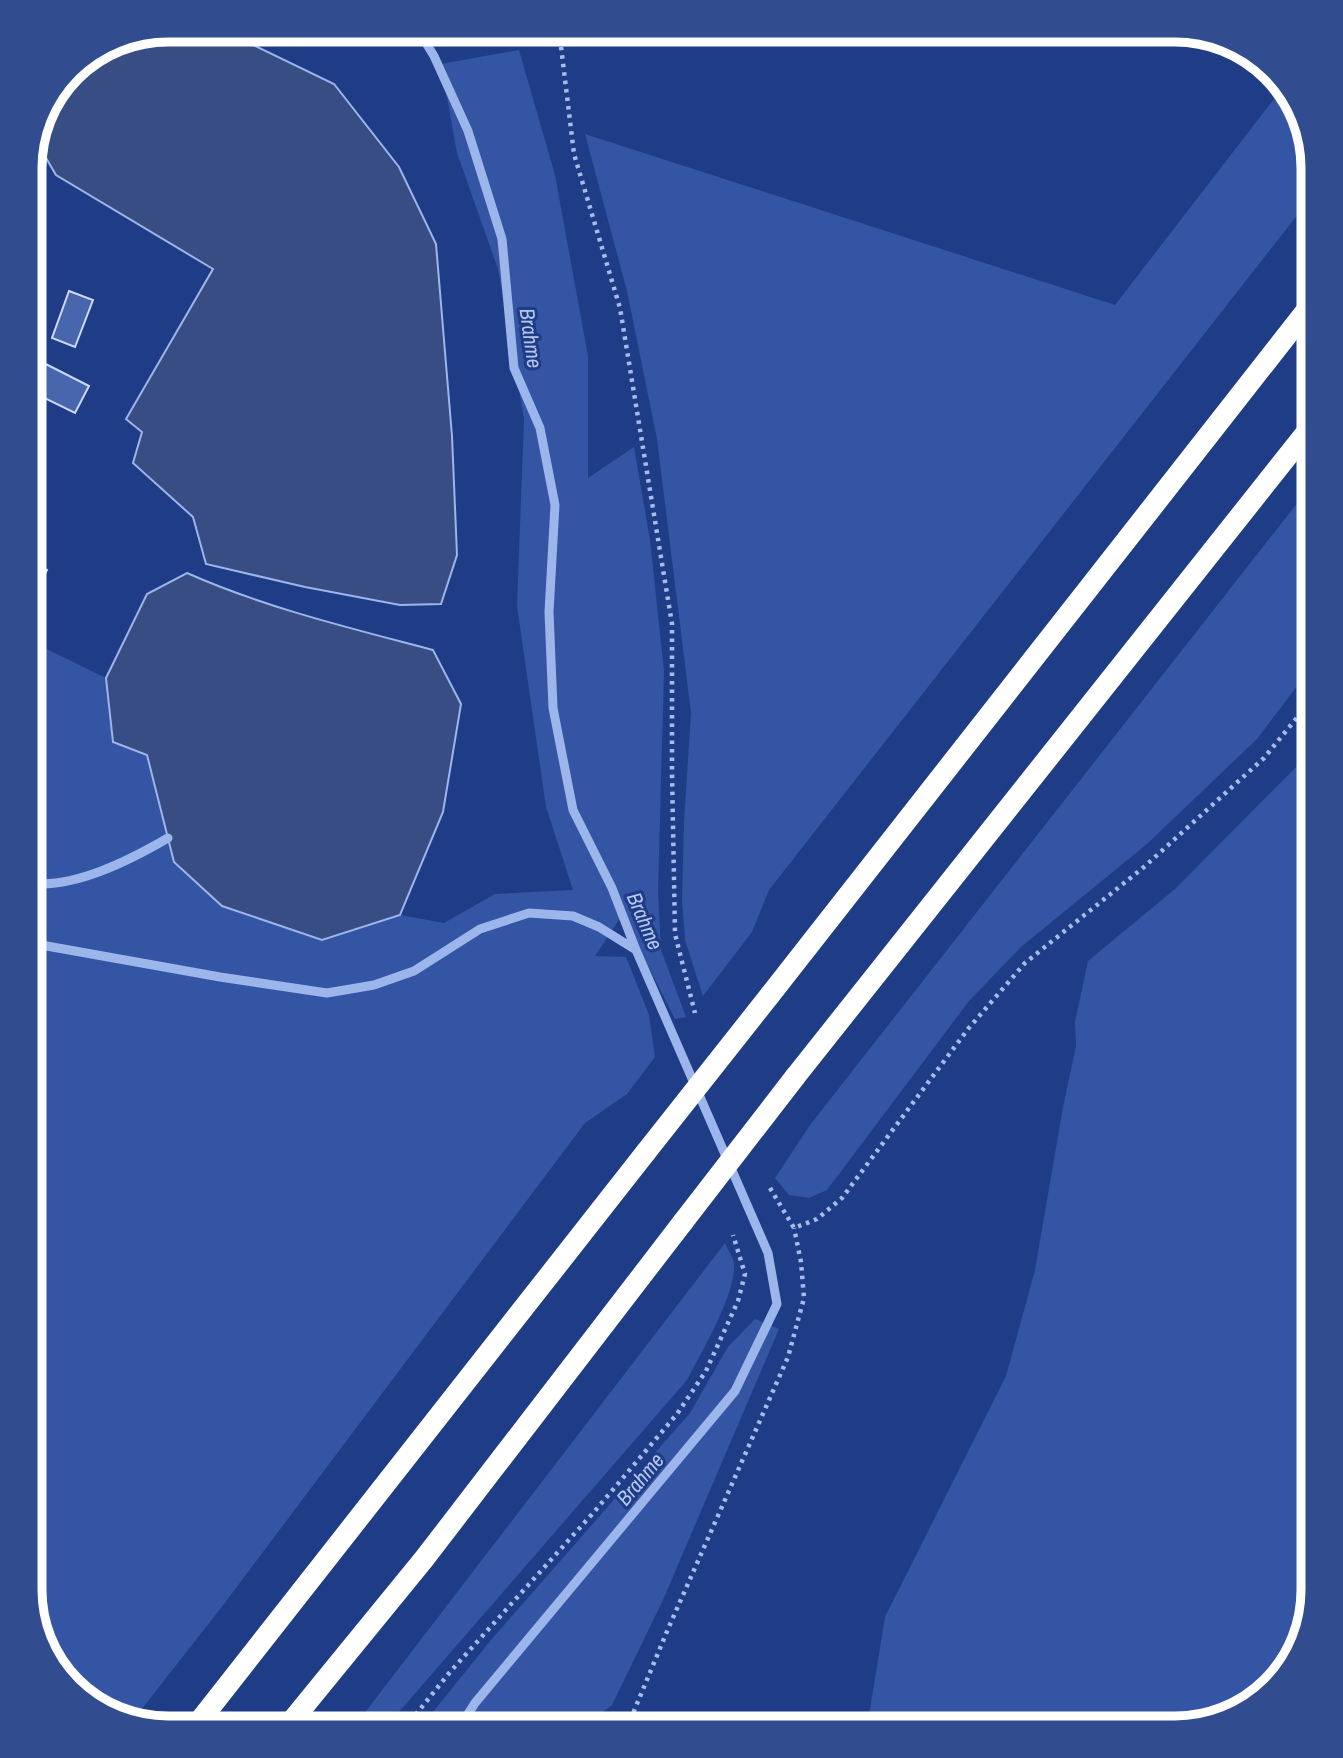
<svg xmlns="http://www.w3.org/2000/svg" width="1343" height="1758" font-family="'Archivo Narrow',sans-serif">
<style>
.green{fill:#3355a3}
.water{fill:#384d84;stroke:#9cb5eb;stroke-width:2}
.lines{fill:none;stroke-linecap:round;stroke-linejoin:round}
.stream{stroke:#9cb5eb;stroke-width:9}
.building{fill:#4866ae;stroke:#cddaf7;stroke-width:2}
.path{stroke:#a8bcea;stroke-width:4.5;stroke-dasharray:3.5 5;stroke-linecap:butt}
.motorway{stroke:#fff;stroke-width:21}
.motorway-bridge{stroke:#fff;stroke-width:21}
.labels{text-anchor:middle;dominant-baseline:central;stroke-width:6;stroke-linejoin:round;paint-order:stroke}
.water-label{font-size:21px;font-style:italic;fill:#b4c7f1;stroke:#1f3d86}
.rim{fill:none;stroke:#fff;stroke-width:9}
</style>
<rect width="100%" height="100%" fill="#1f3d86"/>
<path class="green" d="M519 50 555 175 588 356V478L634 447 650 540 664 671 658 892 661 950 686 1017 675 1019 622 915 595 956 626 957 649 1015 655 1057 627 1094 585 1123 224 1604 134 1719 99 1710 53 1667 30 1590V641L106 678 113 742 147 755 323 940 400 915 444 923 495 894 573 890 546 807 517 606 524 419 498 269 457 153 441 64Z
M1284 86 1290 91 1313 168V195L769 890 752 932 703 996 685 940 682 899 684 822 691 713 657 439 627 291 585 134 1115 305Z
M1313 483V665L1257 739 1147 844 1021 947 969 1001 827 1190 809 1198 789 1195 775 1178 810 1125Z
M1313 750V1590L1295 1659 1252 1705 1176 1728H867L885 1617 1006 1376 1035 1270 1063 1107 1076 1046 1075 1022 1088 961 1175 889Z
M725 1243C728 1250 733 1257 734 1263 737 1292 701 1353 687 1380L385 1728H353Z
M755 1319 779 1329 663 1600 612 1705 582 1728H420L491 1640 690 1413 728 1347Z"/>
<path class="water" d="M168 30H222L334 84 399 167 436 244 452 436 457 555 441 604 400 605 305 587 206 564 193 517 133 463 142 432 126 419 213 269 56 175 35 139 44 106 77 64 115 40Z
M187 573C266 608 350 628 433 650L461 704 443 812 400 915 322 940 222 906 174 862 147 755 113 742 106 678 147 594Z"/>
<g class="lines">
<path class="stream" d="M418 30 434 56 468 131 502 239 514 368 540 428 555 505 549 612 553 708 573 810 612 888 636 950 768 1253 777 1304 735 1391 475 1703 459 1728
M30 883C74 889 130 860 168 838
M30 943 220 977 327 993 374 985 414 971 480 929 529 913 573 916 599 927 636 950"/>
</g>
<path class="building" d="M247 30H307L300 45 283 37 280 45Z
M30 278 44 285 30 313Z
M69 291 93 300 75 347 52 338Z
M30 356 89 386 75 413 30 391Z
M30 561 47 570 30 604Z"/>
<g class="lines">
<path class="path" d="M559 30 574 154 620 308 672 624V772L675 934 695 1013
M770 1188 794 1228 817 1219 842 1198 968 1029 1025 963 1144 867 1264 758 1313 698
M405 1728 450 1672 594 1512 677 1414 706 1371 738 1301 745 1274 733 1235
M627 1728 668 1629 788 1357 804 1298 801 1262 794 1228"/>
<path class="motorway" d="M770 995 1313 302
M795 1077 1313 424
M194 1728 646 1152
M286 1728 424 1559 683 1222"/>
<path class="motorway-bridge" d="M646 1152 770 995
M683 1222 795 1077"/>
</g>
<g class="labels">
<g class="water-label">
<text transform="translate(531 338) rotate(82)">Brahme</text>
<text transform="translate(645 921) rotate(67)">Brahme</text>
<text transform="translate(640 1479) rotate(-50)">Brahme</text>
</g>
</g>
<path d="M0 0H1343V1758H0ZM168 42H1175A126 126 0 0 1 1301 168V1590A126 126 0 0 1 1175 1716H168A126 126 0 0 1 42 1590V168A126 126 0 0 1 168 42Z" fill="#314d90" fill-rule="evenodd"/>
<path class="rim" d="M168 42H1175A126 126 0 0 1 1301 168V1590A126 126 0 0 1 1175 1716H168A126 126 0 0 1 42 1590V168A126 126 0 0 1 168 42Z"/>
</svg>
